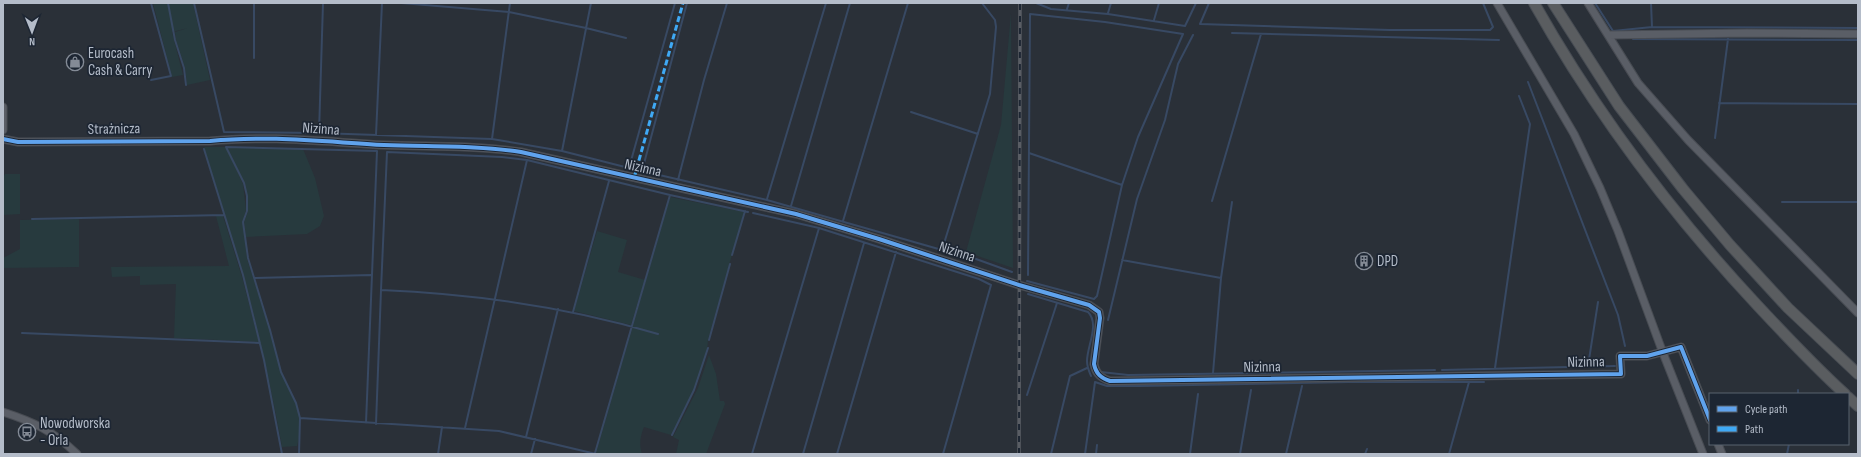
<svg xmlns="http://www.w3.org/2000/svg" width="1861" height="457" font-family="'Sofia Sans Condensed',sans-serif">
<style>
.green{fill:#273a3e}
.lines{fill:none;stroke-linecap:round;stroke-linejoin:round}
.stream{stroke:#384963;stroke-width:2}
.minor-casing{stroke:#484c53;stroke-width:9}
.highway-casing{stroke:#474c53;stroke-width:12}
.minor{stroke:#5a5e66;stroke-width:7}
.highway{stroke:#5a5d60;stroke-width:10}
.rail-casing{stroke:#595d64;stroke-width:3.5}
.rail{stroke:#1d2633;stroke-width:2;stroke-dasharray:6;stroke-linecap:butt}
.quiet{stroke:#3fa9f5;stroke-width:3;stroke-dasharray:6 3;stroke-linecap:butt}
.cycleway-casing{stroke:#1d2633;stroke-width:6}
.cycleway{stroke:#60a3ed;stroke-width:4}
.labels{text-anchor:middle;dominant-baseline:central;stroke-width:3.5;stroke-linejoin:round;paint-order:stroke}
.poi-label{font-size:15px;fill:#b4bcc9;stroke:#1d2633;text-anchor:start}
.street-label{font-size:15px;fill:#b4bcc9;stroke:#1d2633}
</style>
<rect width="100%" height="100%" fill="#2a3038"/>
<path class="green" d="M153 3H193L210 80 187 85 185 68 176 40 175 32 188 28 172 32 183 75 172 77Z
M1011 13 1013 268 966 252 1001 125Z
M204 147H226L243 184 246 210 243 222 247 259 269 327 281 372 296 403 300 419V434L297 446 282 447C264 344 235 246 204 147Z
M227 147 303 149 315 178 324 216 320 226 307 234 246 237 244 222 248 211 247 197 244 183Z
M5 174H20V214L3 215V178Z
M670 197 744 212 708 340C707 369 686 409 671 435L644 427C640 437 639 444 642 454H600L596 453Z
M216 216H223L242 277 259 342 174 338 176 284 140 285V276L112 277 111 267 229 266Z
M79 219V267L3 268V258L20 249V220Z
M597 231 627 240 618 272 645 280 631 325 574 311Z
M709 355 716 374 720 401H724L725 404 706 454H676L679 440 673 437 698 388Z"/>
<g class="lines">
<path class="stream" d="M168 3 175 40 184 68 186 85
M194 3 224 132 319 133 492 139 562 151 629 168 675 3
M254 3V58
M401 3 509 12 586 28 626 38
M687 3 642 171 767 200 942 250 990 94 996 27 995 20 982 3
M1036 3 1051 9 1108 14 1185 26 1196 3
M1209 3 1200 24 1390 30H1490L1493 27 1483 3
M1595 3 1613 31 1652 27 1858 28
M1651 3 1652 27
M1067 9 1069 3
M1108 13 1111 3
M1154 20 1159 3
M1232 33 1499 40
M1633 39 1858 40
M151 80 171 76 151 3
M1528 82 1618 315 1625 346
M1719 103 1858 104
M911 112 978 134
M319 133 323 3
M376 135 382 3
M1715 138 1728 39
M492 139 510 3
M204 149 243 275 264 360 282 454
M562 151 591 3
M1029 153 1122 185
M678 180 704 80 727 3
M767 199 826 3
M1212 201 1261 34
M1782 202H1858
M791 206 850 3
M753 213 819 228 979 279 991 285 943 454
M32 219 224 215
M843 221 908 3
M732 255 745 211
M965 255 1012 272
M1122 260 1221 278
M255 278 371 275
M1027 281 1094 299 1097 296 1122 185 1138 137 1183 34 1105 22 1030 14 1028 275
M381 290 387 152 502 157 527 160 670 195
M1028 294 1088 312C1100 324 1087 346 1087 361 1087 367 1089 371 1091 376
M573 312 609 181
M1108 320 1137 199 1165 120 1178 64 1193 35
M22 333 260 343
M709 340 730 264
M1588 366 1598 302
M1495 368 1530 124 1519 96
M1442 370 1615 366
M1101 372 1128 375 1435 370
M1213 373 1221 278 1232 202
M1798 394V390
M1027 395 1057 303
M366 423 377 151 226 147 244 183 247 196V211L243 222 248 258 270 330 281 372 296 403 300 418 499 431 596 454
M376 424 381 290C476 294 568 307 658 334
M465 428 527 160
M672 435 694 390 708 348
M526 437 558 309
M595 453 670 195 748 212
M299 454 300 418
M438 454 442 427
M531 454 535 439
M752 454 819 228
M803 454 864 243
M837 454 896 252
M1051 454 1070 376 1087 368
M1085 454 1095 382 1107 386H1141L1349 382H1484
M1096 454 1097 445
M1190 454 1198 394
M1240 454 1251 390
M1286 454 1302 386
M1365 454 1367 449
M1449 454 1469 382
M1787 454 1789 444"/>
<defs>
<path id="minor" d="M1497 3 1574 134 1600 188 1618 231 1663 353 1703 454
M1588 3 1638 83 1688 140 1858 313
M1609 35 1747 33 1858 34
M3 107V130
M3 139 18 142 210 141C268 135 326 142 384 145 429 147 476 145 521 152L796 214 879 239 1019 285 1089 305 1099 312 1100 318 1094 364C1096 374 1101 378 1110 381L1621 374 1620 356H1647L1681 347 1710 420
M3 412C34 422 53 431 77 454
M1718 444 1722 454"/>
<path id="highway" d="M1534 3C1596 113 1672 214 1758 306 1786 336 1814 366 1845 394
M1553 3 1619 106 1683 189 1730 245 1788 308 1858 374
M1848 397 1858 406"/>
</defs>
<use href="#minor" class="minor-casing"/>
<use href="#highway" class="highway-casing"/>
<use href="#minor" class="minor"/>
<use href="#highway" class="highway"/>
<defs>
<path id="rail" d="M1019 454 1020 3"/>
</defs>
<use href="#rail" class="rail-casing"/>
<use href="#rail" class="rail"/>
<path class="quiet" d="M634 178 683 3"/>
<defs>
<path id="cycleway" d="M3 139 18 142 210 141C268 135 326 142 384 145 429 147 476 145 521 152L796 214 879 239 1019 285 1089 305 1099 312 1100 318 1094 364C1096 374 1101 378 1110 381L1621 374 1620 356H1647L1681 347 1710 420"/>
</defs>
<use href="#cycleway" class="cycleway-casing"/>
<use href="#cycleway" class="cycleway"/>
</g>
<defs>
<symbol id="shop-ring" viewBox="-11 -11 22 22"><circle r="9.5" fill="#1d2633" stroke="#848b96" stroke-width="1.5"/><path d="M-5-2.5h2.3a2.7 3.5 0 0 1 5.4 0H5L5.5 6h-11ZM-1.5-2.5h3a1.5 2.3 0 0 0-3 0Z" fill="#848b96"/></symbol>
<symbol id="building-ring" viewBox="-11 -11 22 22"><circle r="9.5" fill="#1d2633" stroke="#848b96" stroke-width="1.5"/><path d="M-4-6H4V6H1V3H-1V6H-4ZM-2.5-4.3h1.7v1.8h-1.7ZM.8-4.3h1.7v1.8H.8ZM-2.5-1h1.7V.8h-1.7ZM.8-1h1.7V.8H.8Z" fill="#848b96"/></symbol>
<symbol id="bus-ring" viewBox="-11 -11 22 22"><circle r="9.5" fill="#1d2633" stroke="#848b96" stroke-width="1.5"/><path d="M-5-6H5V4H4V6H2V4H-2V6H-4V4H-5ZM-3.5-4V0h7V-4ZM-3.5 1.2v1.5H-2V1.2ZM2 1.2v1.5H3.5V1.2Z" fill="#848b96"/></symbol>
</defs>
<g fill-rule="evenodd">
<use href="#shop-ring" x="65" y="52" width="20" height="20"/>
<use href="#building-ring" x="1354" y="251" width="20" height="20"/>
<use href="#bus-ring" x="17" y="422" width="20" height="20"/>
</g>
<g class="labels">
<g class="poi-label">
<text x="88" y="53">Eurocash<tspan x="88" dy="17">Cash &amp; Carry</tspan></text>
<text x="1377" y="261">DPD</text>
<text x="40" y="423">Nowodworska<tspan x="40" dy="17">- Orla</tspan></text>
</g>
<g class="street-label">
<text transform="translate(114 129) rotate(-1)">Strażnicza</text>
<text transform="translate(321 129) rotate(4)">Nizinna</text>
<text transform="translate(643 168) rotate(13)">Nizinna</text>
<text transform="translate(957 252) rotate(18)">Nizinna</text>
<text transform="translate(1586 362) rotate(-1)">Nizinna</text>
<text transform="translate(1262 367) rotate(-1)">Nizinna</text>
</g>
</g>
<rect width="1861" height="457" fill="none" stroke="#b4bcc9" stroke-width="8"/>
<rect x="1709" y="393" width="140" height="52" fill="#1d2633" stroke="#59626f"/>
<rect x="1717" y="406" width="20" height="6" fill="#60a3ed" stroke="#59626f"/>
<text x="1745" y="413" font-size="12" fill="#b4bcc9">Cycle path</text>
<rect x="1717" y="426" width="20" height="6" fill="#3fa9f5" stroke="#59626f"/>
<text x="1745" y="433" font-size="12" fill="#b4bcc9">Path</text>
<g transform="translate(32 32) rotate(179)" stroke="#1d2633" stroke-width="3" paint-order="stroke">
<path d="M0-3L7 15L0 10L-7 15Z" fill="#b4bcc9"/>
<text y="-6" font-size="11" font-weight="bold" text-anchor="middle" fill="#b4bcc9">N</text>
</g>
</svg>
